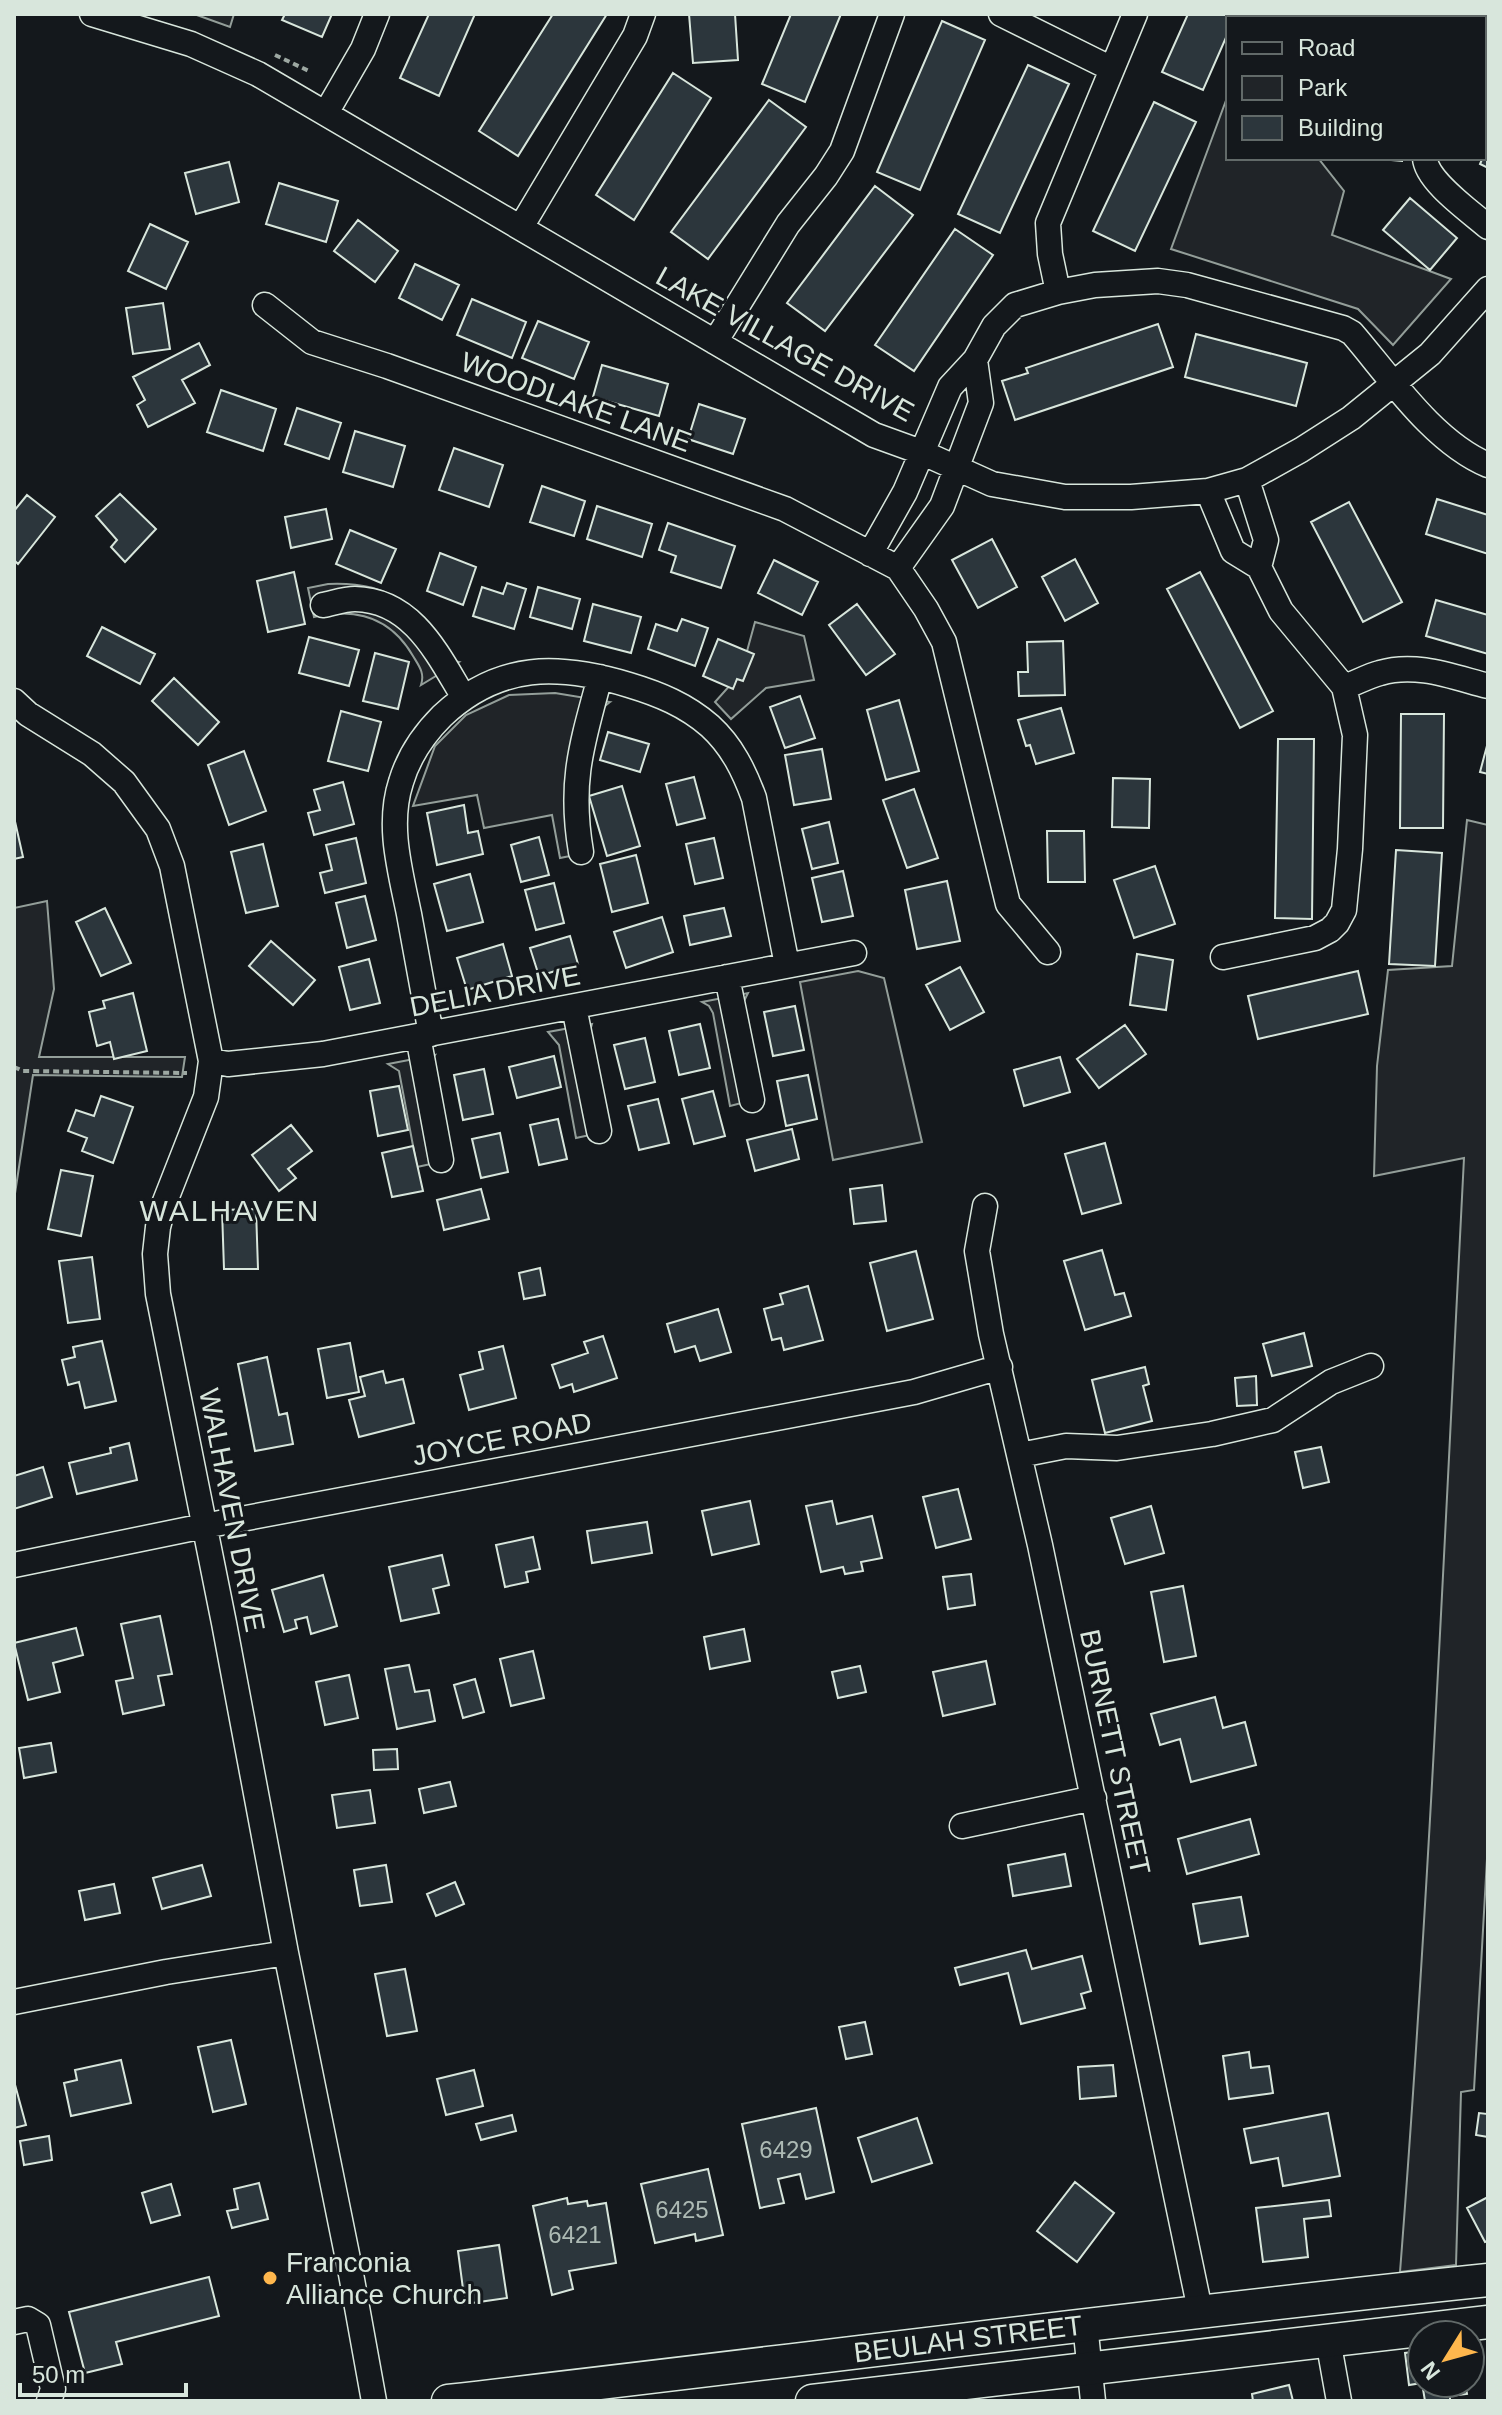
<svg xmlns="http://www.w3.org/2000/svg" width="1502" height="2415" font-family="Helvetica,sans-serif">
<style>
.green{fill:#202428;stroke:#939e99;stroke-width:2}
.building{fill:#2c363c;stroke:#d8e6dc;stroke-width:2}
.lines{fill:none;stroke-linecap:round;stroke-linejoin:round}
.minor-casing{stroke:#d8e6dc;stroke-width:27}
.major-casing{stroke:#d8e6dc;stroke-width:35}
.path{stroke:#9da8a2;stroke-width:4;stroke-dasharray:6 4;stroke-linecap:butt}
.minor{stroke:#14181c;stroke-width:24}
.major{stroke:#14181c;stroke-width:32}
.poi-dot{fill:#ffb74d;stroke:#14181c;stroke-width:3}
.labels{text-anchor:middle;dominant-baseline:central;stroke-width:6;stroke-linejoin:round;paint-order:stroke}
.number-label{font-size:24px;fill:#adbab4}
.street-label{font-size:28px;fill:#d8e6dc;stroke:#14181c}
.poi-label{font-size:28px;fill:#d8e6dc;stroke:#14181c;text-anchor:start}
.neighbourhood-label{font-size:30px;letter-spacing:2px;fill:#d8e6dc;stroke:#14181c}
</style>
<rect width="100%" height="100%" fill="#14181c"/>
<path class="green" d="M194 14H234L230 27Z
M1258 14H1343L1341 18H1257Z
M1228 95V158H1318L1344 191 1332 235 1451 279 1393 345 1358 309 1171 249Z
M328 584C396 581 417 610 454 661L459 662 421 685C425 673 419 666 413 656 391 618 356 607 314 617L308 588Z
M755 622 804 636 814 680 766 688 731 719 715 702 741 673Z
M555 693 610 702C578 723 588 817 590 852L560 858 552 815 484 828 477 795 413 806 435 746 466 715 509 695Z
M1467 820 1488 825V1841L1474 2090 1461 2092 1456 2265 1400 2272C1429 1901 1445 1529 1464 1158L1374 1176 1377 1066 1388 970 1452 966Z
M47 901 54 989 39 1057H185L182 1077 33 1075 14 1200V908Z
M858 971 884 978 922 1142 833 1160 800 982Z
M748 993 743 1003 761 1098 730 1106 713 1013 709 1006 702 1002Z
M592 1024 588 1038 608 1131 576 1138 559 1045 548 1032Z
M435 1055 433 1058 449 1160 417 1167 399 1071 388 1064Z"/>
<path class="building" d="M285 14H332L322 37 282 20Z
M429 14H475L439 96 400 78Z
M553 14H607L518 156 479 131Z
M689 14H735L738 60 693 63Z
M791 14H841L805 102 762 84Z
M1188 14H1237L1235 18H1228V33L1203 90 1162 72Z
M942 21 985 40 920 190 877 172Z
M1028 65 1069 84 1000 233 958 214Z
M673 73 711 98 634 220 596 195Z
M769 100 806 127 708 259 671 232Z
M1154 102 1196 122 1135 251 1093 231Z
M1488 104V168L1480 164 1486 150 1484 113Z
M1367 158H1402V161Z
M229 162 239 202 196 214 185 173Z
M279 183 338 201 326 242 266 224Z
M875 186 913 215 825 331 787 303Z
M1410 198 1457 238 1430 270 1383 230Z
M358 220 398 251 375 282 334 251Z
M150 224 188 242 166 289 128 271Z
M955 229 993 255 914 371 875 345Z
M415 264 459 285 442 320 399 298Z
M472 299 526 322 512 358 457 335Z
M163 303 170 349 133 354 126 308Z
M538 321 589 342 574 379 522 358Z
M1158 324 1173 367 1015 420 1002 381 1028 373 1026 368Z
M1196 334 1307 363 1296 406 1185 377Z
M199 343 210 365 182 380 195 403 148 427 137 405 145 400 133 377Z
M602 365 668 384 659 416 593 397Z
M221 390 276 409 263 451 207 432Z
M699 404 745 419 733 454 688 439Z
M297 408 341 423 329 459 285 444Z
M355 431 405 446 393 487 343 472Z
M454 448 503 465 489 507 439 490Z
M542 486 585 501 574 536 530 522Z
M120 494 156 529 125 562 111 547 117 540 96 516Z
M27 495 55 517 18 564 14 560V511Z
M1437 499 1488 515V554L1426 534Z
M1349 502 1402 602 1363 622 1311 522Z
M597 506 652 524 642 557 587 539Z
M326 509 332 539 291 548 285 517Z
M668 523 735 546 721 588 671 572 676 556 659 550Z
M350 530 396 549 381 583 336 564Z
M992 539 1017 587 978 608 952 560Z
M440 553 476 567 463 605 427 591Z
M1075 559 1098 603 1065 621 1042 577Z
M774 560 818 582 802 615 758 593Z
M294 572 305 624 268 632 257 581Z
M1200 572 1273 711 1240 728 1167 589Z
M507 583 526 589 514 629 473 616 482 587 503 594Z
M538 587 580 599 572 629 530 617Z
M1436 600 1488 615V654L1426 636Z
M593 604 641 617 631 653 584 641Z
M857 604 895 654 866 675 829 625Z
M682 619 708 628 695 666 648 649 656 624 677 631Z
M102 627 155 654 140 684 87 656Z
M309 637 359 650 349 686 299 673Z
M718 639 754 654 743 681 737 679 733 689 703 676Z
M1063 641 1065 695 1019 696 1018 672H1028L1027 642Z
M375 653 409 662 398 709 363 701Z
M174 678 219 722 198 745 152 701Z
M800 696 815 738 785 748 770 707Z
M899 700 919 771 886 780 867 710Z
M1061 708 1074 753 1036 764 1030 745 1026 746 1018 720Z
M341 711 381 722 368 771 328 761Z
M1401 714H1444L1443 828H1400Z
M608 732 649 744 640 772 600 760Z
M1278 739H1314L1312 919 1275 918Z
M1488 742V774L1480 772Z
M822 749 831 799 794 805 785 755Z
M244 751 266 811 229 825 208 765Z
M694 777 705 818 677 825 666 784Z
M1113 778 1150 779 1149 828 1112 827Z
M343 782 354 824 314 835 308 813 320 810 314 790Z
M622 786 640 846 607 856 589 796Z
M914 789 938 858 907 868 883 800Z
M464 805 468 833 478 831 483 854 437 865 427 813Z
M14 817 23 857 14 859Z
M829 822 838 863 812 869 802 829Z
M1047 831H1084L1085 882H1048Z
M539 837 549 875 521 882 511 845Z
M356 838 366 883 325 893 320 873 332 870 326 845Z
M714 838 723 878 695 884 686 844Z
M263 844 278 906 246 913 231 852Z
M1396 850 1442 853 1435 966 1389 964Z
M636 855 648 903 612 912 600 864Z
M1155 866 1175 924 1134 938 1114 880Z
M843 871 853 916 822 922 812 878Z
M470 874 483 922 447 931 434 884Z
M947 881 960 941 917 949 905 890Z
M554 883 564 923 536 930 525 890Z
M365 896 376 940 347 948 336 903Z
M105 908 131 963 101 976 76 922Z
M724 908 731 936 690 945 684 916Z
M662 917 673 952 626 968 614 932Z
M570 936 578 964 539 976 530 948Z
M271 941 315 980 293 1005 249 966Z
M503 944 512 976 467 990 457 958Z
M1137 954 1173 960 1166 1010 1130 1005Z
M369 959 380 1003 350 1010 339 967Z
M960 967 984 1012 950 1030 926 985Z
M1358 971 1368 1014 1258 1039 1248 996Z
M133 993 147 1051 114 1059 110 1042 97 1046 89 1012 105 1008 103 1001Z
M795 1006 804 1050 773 1056 764 1012Z
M700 1024 710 1068 679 1075 669 1031Z
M1125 1025 1146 1054 1099 1088 1077 1059Z
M645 1038 655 1082 625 1089 614 1045Z
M554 1056 561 1087 517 1098 509 1067Z
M1060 1057 1070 1092 1024 1106 1014 1070Z
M484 1069 493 1114 463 1120 454 1075Z
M808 1075 817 1119 786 1126 777 1081Z
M399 1086 408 1130 378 1136 370 1091Z
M713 1091 725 1136 694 1144 682 1099Z
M101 1096 133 1107 113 1163 82 1151 87 1138 68 1131 76 1110 94 1116Z
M658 1099 669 1143 639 1150 628 1106Z
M558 1119 567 1159 539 1165 530 1125Z
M291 1125 312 1151 288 1169 296 1178 279 1191 252 1155Z
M792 1129 799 1159 755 1171 747 1140Z
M500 1133 508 1172 481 1178 472 1139Z
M1105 1143 1121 1203 1082 1214 1065 1154Z
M413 1146 423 1191 392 1197 382 1153Z
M61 1170 93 1176 81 1236 48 1229Z
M882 1185 886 1221 854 1224 850 1189Z
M481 1189 489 1219 444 1230 437 1200Z
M256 1209 258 1269H224L222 1210Z
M1102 1250 1115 1295 1124 1293 1131 1316 1085 1330 1064 1261Z
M916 1251 933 1319 887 1331 870 1263Z
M92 1257 100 1319 68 1323 59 1261Z
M540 1268 545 1295 524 1299 519 1273Z
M808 1286 823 1340 784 1350 781 1338 772 1340 764 1309 783 1304 780 1294Z
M718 1309 731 1352 700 1361 695 1346 675 1352 667 1324Z
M1304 1333 1312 1366 1272 1376 1263 1344Z
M603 1336 617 1378 574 1392 572 1384 560 1388 552 1365 588 1353 584 1342Z
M102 1341 116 1401 85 1408 79 1382 68 1385 62 1360 75 1357 73 1347Z
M350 1343 359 1392 327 1398 318 1349Z
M503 1346 516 1398 469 1410 460 1375 483 1369 479 1352Z
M267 1357 279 1415 287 1413 293 1444 255 1451 238 1364Z
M1145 1367 1149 1384 1143 1386 1152 1421 1105 1433 1092 1380Z
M383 1371 386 1383 403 1379 414 1423 359 1437 349 1400 365 1396 360 1377Z
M1256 1376 1257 1405 1237 1406 1235 1378Z
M129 1443 137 1480 77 1494 69 1463 111 1453 110 1448Z
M1321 1447 1329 1482 1303 1488 1295 1452Z
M43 1467 52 1497 14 1509V1476Z
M958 1489 971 1539 936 1548 923 1497Z
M750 1501 759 1544 712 1555 702 1511Z
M832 1501 837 1524 872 1516 882 1558 861 1562 863 1571 845 1574 843 1567 821 1572 806 1506Z
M1151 1506 1164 1553 1125 1564 1111 1518Z
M647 1522 652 1553 592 1563 587 1531Z
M533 1537 540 1569 526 1572 528 1582 505 1587 496 1545Z
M442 1555 449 1585 433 1589 439 1613 401 1621 389 1567Z
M971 1574 975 1605 948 1609 943 1577Z
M323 1575 337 1626 311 1634 307 1617 295 1620 297 1628 284 1632 272 1590Z
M1183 1586 1196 1656 1164 1662 1151 1592Z
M160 1616 172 1674 158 1676 164 1705 123 1714 116 1681 133 1678 121 1624Z
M76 1628 83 1655 53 1663 60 1692 28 1700 14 1643Z
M744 1629 750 1661 710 1669 704 1637Z
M533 1651 544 1698 511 1706 500 1659Z
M986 1661 995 1704 943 1716 933 1672Z
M409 1665 415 1692 429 1690 435 1721 397 1729 385 1669Z
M860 1666 866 1692 838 1698 832 1672Z
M349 1675 358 1718 325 1725 316 1682Z
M475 1679 484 1712 463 1718 454 1685Z
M1215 1697 1223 1728 1245 1722 1256 1765 1191 1782 1180 1739 1160 1745 1151 1714Z
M51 1743 56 1772 24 1778 19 1748Z
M397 1749 398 1769 374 1770 373 1750Z
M450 1782 456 1806 424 1813 419 1789Z
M370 1790 375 1823 337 1828 332 1795Z
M1250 1819 1259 1854 1187 1874 1178 1839Z
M1065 1854 1071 1886 1013 1896 1008 1865Z
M202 1865 211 1896 162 1909 153 1878Z
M386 1865 392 1902 360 1906 354 1870Z
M455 1882 464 1904 436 1916 427 1894Z
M114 1884 120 1913 85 1920 79 1891Z
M1241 1897 1248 1936 1200 1944 1193 1904Z
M1026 1950 1032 1969 1082 1956 1091 1991 1081 1994 1085 2008 1021 2024 1008 1973 960 1985 955 1968Z
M405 1969 417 2031 387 2036 375 1974Z
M865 2022 872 2054 846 2059 839 2027Z
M231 2040 246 2104 213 2112 198 2047Z
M1249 2052 1251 2068 1269 2066 1273 2093 1229 2099 1223 2056Z
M121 2060 131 2103 71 2116 64 2083 77 2080 75 2070Z
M1113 2065 1116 2096 1080 2099 1078 2067Z
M474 2070 483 2106 446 2115 437 2079Z
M14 2081 26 2125 14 2128Z
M1488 2102V2137L1476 2135 1479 2113 1487 2114Z
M816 2108 834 2192 806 2199 800 2174 778 2179 784 2203 760 2208 742 2124Z
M1328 2113 1340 2176 1283 2186 1278 2158 1251 2163 1244 2129Z
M512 2115 516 2131 481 2140 476 2124Z
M917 2118 932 2163 872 2182 858 2138Z
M49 2136 52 2160 24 2165 20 2141Z
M708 2169 723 2235 696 2241 695 2234 655 2243 641 2184Z
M1075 2182 1114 2213 1077 2262 1037 2231Z
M259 2183 268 2219 232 2228 227 2211 238 2209 234 2189Z
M171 2184 180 2215 151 2223 142 2193Z
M1488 2197V2241L1485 2242 1467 2208Z
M567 2198 568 2204 587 2201 588 2206 606 2203 616 2263 569 2271 573 2289 552 2295 533 2206Z
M1329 2200 1331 2216 1304 2219 1308 2257 1263 2262 1256 2208Z
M499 2245 507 2298 465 2304 458 2251Z
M209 2277 219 2316 116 2342 122 2364 85 2373 69 2312Z
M1422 2351V2383H1465L1467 2394 1450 2396V2401H1425L1422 2383 1409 2385 1405 2353Z
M1289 2385 1293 2401H1253L1252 2394Z"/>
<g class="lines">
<defs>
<path id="minor" d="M92 14 191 44 258 74 874 435 921 452 992 484 1065 497H1131L1208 491 1247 480 1301 450 1351 418 1430 354 1488 289
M1001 14 1112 69
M326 113 363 49 377 14
M1425 158C1426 181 1471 212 1488 227
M521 227 635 36 643 14
M1058 292 1050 254 1048 223 1135 14
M265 305 312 342 387 366 785 509 898 568 926 609 944 642 1008 904 1048 952
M715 342 788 224 826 176 842 151 892 14
M1247 480 1266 540 1259 567
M1208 491 1233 551 1259 567 1281 611 1344 687 1355 735 1350 849 1344 910 1337 923 1330 930 1315 938 1223 957
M870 554 905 492 950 387 975 360 994 326 1015 305 1058 292 1095 285 1158 281 1187 285 1343 328 1352 333C1390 377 1433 442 1488 465
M898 568 942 506 981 403 975 360
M323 605C333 603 345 599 355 599 412 600 437 653 463 696
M1344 687C1356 683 1368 676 1380 673 1416 662 1453 677 1488 686
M14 701 28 714 92 754 124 782 158 829 172 866 211 1061 206 1097 164 1204 158 1227 155 1254 158 1294 224 1623 286 1953 351 2274 374 2401
M581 852C569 781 582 744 600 677
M727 977 752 1100
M574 1007 599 1131
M431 1034C424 994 416 954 409 914 400 870 387 825 401 782 409 755 423 735 442 716 499 662 559 664 629 685 659 694 686 705 710 726 732 746 744 771 754 798L787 965
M418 1036 441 1160
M211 1061 228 1064 323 1054 854 953
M985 1206 977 1251 991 1334 1040 1545 1200 2310
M1020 1455 1066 1446 1117 1448 1212 1434 1273 1420 1331 1382 1371 1366
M14 1565 204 1526 914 1392 1000 1367
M962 1826 1094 1798
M14 2002 166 1972 286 1953
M14 2322 28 2319 38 2325 53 2389 49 2401
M1085 2324 1093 2401
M1328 2340 1339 2401"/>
<path id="major" d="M448 2401C794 2361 1141 2316 1488 2280
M812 2401 1488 2322"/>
</defs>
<use href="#minor" class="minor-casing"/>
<use href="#major" class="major-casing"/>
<path class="path" d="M275 55 309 71
M14 1067 23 1071 187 1073"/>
<use href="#minor" class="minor"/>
<use href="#major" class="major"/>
</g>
<circle class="poi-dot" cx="270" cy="2278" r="8"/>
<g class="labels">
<g class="number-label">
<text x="786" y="2149">6429</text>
<text x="682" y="2209">6425</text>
<text x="575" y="2234">6421</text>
</g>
<g class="street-label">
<text transform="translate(785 344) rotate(29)">LAKE VILLAGE DRIVE</text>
<text transform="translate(576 402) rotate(20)">WOODLAKE LANE</text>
<text transform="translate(495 991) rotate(-11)">DELIA DRIVE</text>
<text transform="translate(502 1439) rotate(-11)">JOYCE ROAD</text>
<text transform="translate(232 1510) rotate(79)">WALHAVEN DRIVE</text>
<text transform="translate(1115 1752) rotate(78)">BURNETT STREET</text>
<text transform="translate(968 2339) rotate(-7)">BEULAH STREET</text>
</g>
<g class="poi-label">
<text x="286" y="2262">Franconia<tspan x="286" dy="32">Alliance Church</tspan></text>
</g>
<g class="neighbourhood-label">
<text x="230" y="1210">WALHAVEN</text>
</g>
</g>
<rect width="1502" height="2415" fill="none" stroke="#d8e6dc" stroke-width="32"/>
<rect x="1226" y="16" width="260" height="144" fill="#14181c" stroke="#626a69" stroke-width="2"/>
<rect x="1242" y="42" width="40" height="12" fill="#14181c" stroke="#626a69" stroke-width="2"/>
<text x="1298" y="56" font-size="24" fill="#d8e6dc">Road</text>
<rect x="1242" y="76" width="40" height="24" fill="#202428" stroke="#626a69" stroke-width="2"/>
<text x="1298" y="96" font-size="24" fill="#d8e6dc">Park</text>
<rect x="1242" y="116" width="40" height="24" fill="#2c363c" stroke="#626a69" stroke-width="2"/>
<text x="1298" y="136" font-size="24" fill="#d8e6dc">Building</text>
<g transform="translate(1446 2359) rotate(233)"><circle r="38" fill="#14181c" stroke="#626a69" stroke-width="2"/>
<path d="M0-6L14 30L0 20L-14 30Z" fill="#ffb74d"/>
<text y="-12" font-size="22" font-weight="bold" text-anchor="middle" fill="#d8e6dc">N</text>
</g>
<path d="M20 2383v12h166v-12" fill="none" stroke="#d8e6dc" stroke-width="4"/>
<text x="32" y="2383" font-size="24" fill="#d8e6dc" stroke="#14181c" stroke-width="6" paint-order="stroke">50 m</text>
</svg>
